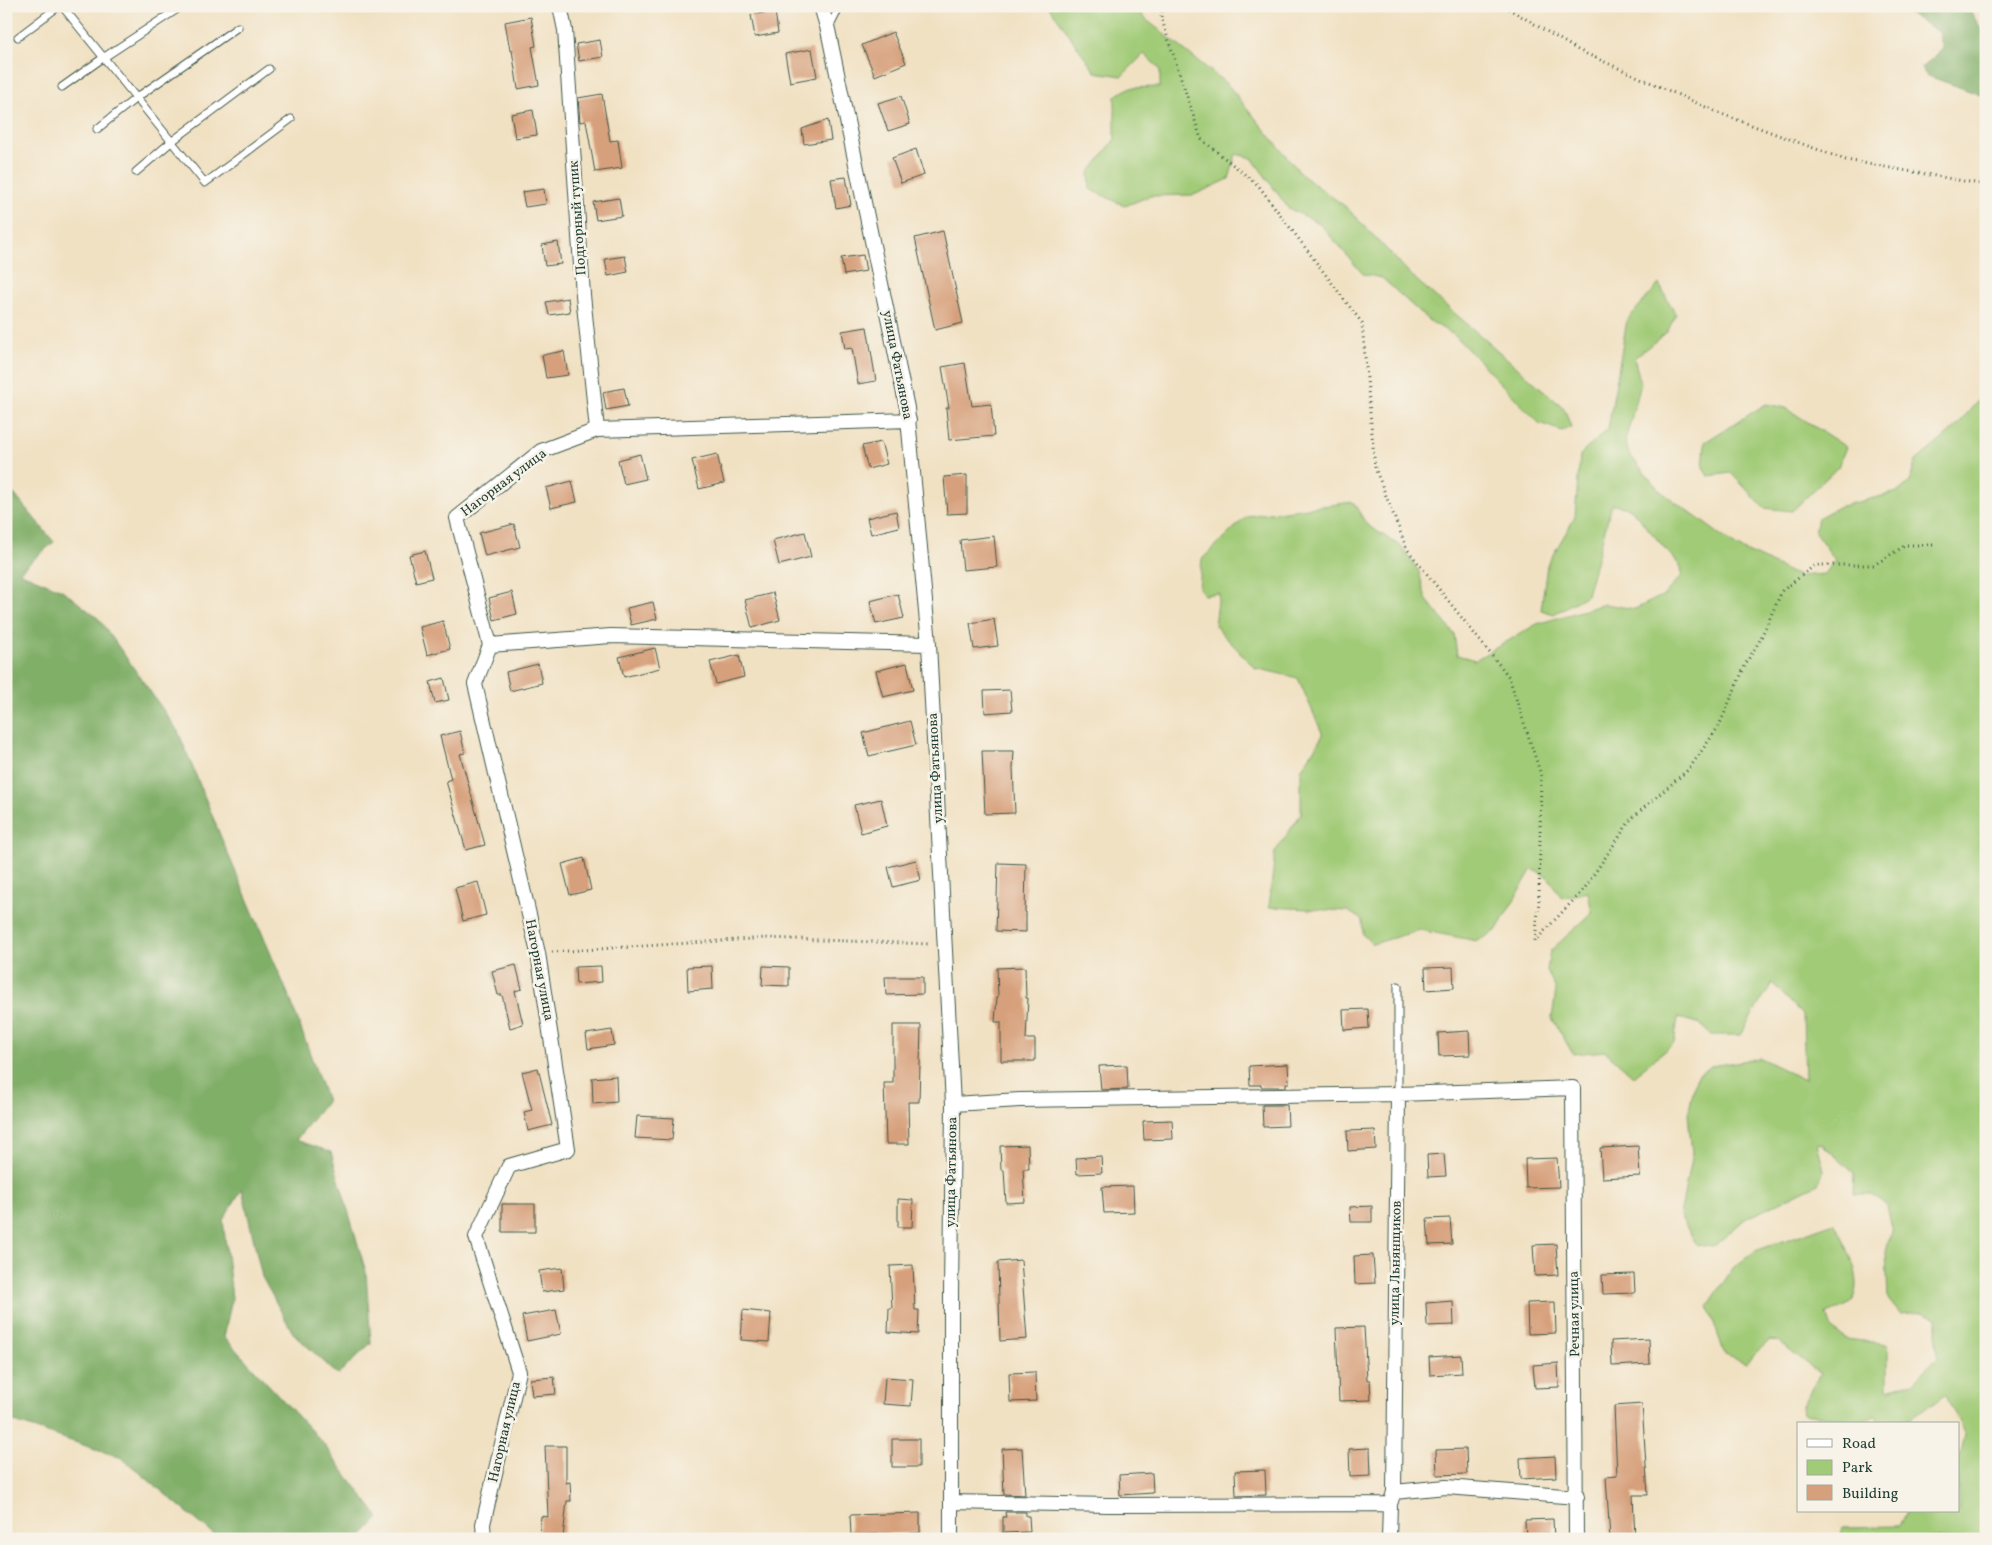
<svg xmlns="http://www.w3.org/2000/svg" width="1992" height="1545" font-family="Vollkorn,serif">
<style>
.green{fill:#a1cb77;stroke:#608456}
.forest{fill:#80af68;stroke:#50764e}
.building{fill:#d7a07c}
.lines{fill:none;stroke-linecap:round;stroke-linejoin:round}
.service-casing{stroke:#3e5649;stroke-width:9}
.minor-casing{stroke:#3e5649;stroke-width:16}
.path{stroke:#3e5649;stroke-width:3;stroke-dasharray:1 4;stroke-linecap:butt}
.service{stroke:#fff;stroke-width:7}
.minor{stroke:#fff;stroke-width:14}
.labels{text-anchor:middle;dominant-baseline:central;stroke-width:5;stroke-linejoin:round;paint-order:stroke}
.street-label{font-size:14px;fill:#1f3d34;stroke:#f7f3e8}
</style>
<rect width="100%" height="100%" fill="#f7f3e8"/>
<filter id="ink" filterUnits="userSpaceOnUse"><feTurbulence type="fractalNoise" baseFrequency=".02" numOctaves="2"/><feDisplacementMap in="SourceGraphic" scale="10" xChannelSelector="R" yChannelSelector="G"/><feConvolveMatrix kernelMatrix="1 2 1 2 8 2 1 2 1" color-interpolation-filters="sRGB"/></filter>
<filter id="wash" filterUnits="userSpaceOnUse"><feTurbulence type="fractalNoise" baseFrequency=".0096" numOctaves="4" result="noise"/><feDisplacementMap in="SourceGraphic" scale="20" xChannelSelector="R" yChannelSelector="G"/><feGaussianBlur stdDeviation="1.12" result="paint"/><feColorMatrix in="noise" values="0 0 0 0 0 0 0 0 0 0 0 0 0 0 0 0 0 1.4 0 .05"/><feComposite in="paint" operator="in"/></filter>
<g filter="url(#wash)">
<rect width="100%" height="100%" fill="#f1e1c3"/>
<path class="green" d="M1049 6H1139L1143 17 1228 85 1302 175 1346 207 1414 278 1564 408 1571 427 1562 431 1539 423 1454 335 1428 320 1382 278 1363 274 1319 223 1288 208 1252 158 1236 154 1229 179 1194 195 1150 196 1125 206 1090 189 1089 173 1115 139V96L1129 88 1160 87V69L1144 54 1122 76 1095 72Z
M1659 284 1676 315 1667 332 1634 358 1641 384 1625 441 1629 454 1659 490 1737 547 1798 576 1825 574 1835 560 1815 532 1818 518 1838 507 1898 492 1910 482 1915 462 1954 429 1986 391V1539H1840L1843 1527 1899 1526 1906 1511H1958V1465L1965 1435 1945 1394C1923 1408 1901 1437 1875 1417L1861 1421 1803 1414 1802 1405 1820 1374 1779 1341 1770 1340 1746 1363 1725 1355 1708 1306 1733 1268 1755 1251 1834 1223C1844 1240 1870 1287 1849 1304 1843 1308 1834 1311 1827 1314L1832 1329 1846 1339 1888 1344V1389L1912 1382 1937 1358V1318L1923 1312 1900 1314 1888 1299 1886 1251 1892 1227 1887 1206 1872 1194H1853L1854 1173 1822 1144 1817 1143 1824 1170 1818 1184 1745 1219 1713 1247 1697 1245 1680 1216 1692 1153 1688 1114 1697 1075 1711 1066 1760 1058 1805 1080 1803 1015 1772 983 1740 1035H1711L1698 1023 1678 1018 1674 1043 1633 1076 1605 1051 1573 1054 1552 1018 1556 990 1547 970 1550 951 1592 913 1588 892 1562 898 1548 877 1532 869 1496 931 1477 941 1420 930 1373 944 1363 935 1362 920 1348 911 1269 907 1275 852 1301 814V770L1323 735 1298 678 1255 668 1215 626 1219 593 1204 595 1199 588 1202 559 1247 516 1353 502 1367 525 1402 547 1419 572 1426 599 1454 634 1457 655 1475 660 1537 624 1605 604 1635 609 1664 595 1682 575 1681 567 1631 509 1612 504 1587 595 1554 614 1541 610 1547 565 1575 517 1580 455 1608 429 1627 320Z
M1766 404 1786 408 1846 447 1838 467 1792 511 1764 508 1731 473 1708 476 1703 468 1705 442Z"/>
<path class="forest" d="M1897 6H1966L1986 35V97L1926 75 1921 68 1943 49 1939 32Z
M6 490 14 494 54 542 19 572 62 590 99 619 178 731 225 847 291 1001 327 1101 296 1140 331 1152 366 1272 371 1343 338 1375 293 1333 262 1277 242 1189 223 1220 232 1298 224 1337 322 1442 379 1518 359 1539H219L122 1458 6 1419Z"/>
<g id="blocks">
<path class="building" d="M775 11 778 33 755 37 751 15Z
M531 17 536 46 532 47 539 85 518 89 512 50H510L505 22Z
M893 32 906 63 875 76 862 45Z
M600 40 603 57 579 61 576 44Z
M812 49 817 77 790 82 785 54Z
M602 94 610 141 618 140 622 168 595 172 586 121 580 122 578 98Z
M901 96 910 124 888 131 878 103Z
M533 110 537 135 515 138 511 114Z
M828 120 831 140 804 144 802 129Z
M916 149 924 175 901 183 892 158Z
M846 177 851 205 836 208 831 179Z
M544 189 546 204 525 207 522 192Z
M619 198 622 216 596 220 593 202Z
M943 231 963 323 935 330 915 238Z
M558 242 561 264 545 266 542 245Z
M863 255 866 271 844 275 841 258Z
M625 256 628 272 608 276 605 259Z
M568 298 570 312 549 315 546 302Z
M867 327 876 381 858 384 852 348 845 349 842 331Z
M564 351 568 375 546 378 542 355Z
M965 363 972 406 991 404 994 436 949 440 946 408H949L942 367Z
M624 388 628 406 606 410 603 392Z
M881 442 887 464 868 469 862 446Z
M640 454 646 479 624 484 618 460Z
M717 454 724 483 699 489 692 460Z
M967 475V513L947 514 944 477Z
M572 481 577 502 551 508 546 488Z
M896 511 899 527 871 534 867 518Z
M514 524 520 547 485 556 479 533Z
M805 532 811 557 779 565 773 540Z
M994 536 997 567 963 570 960 540Z
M425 551 432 578 416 582 409 555Z
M512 592 517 614 494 620 489 598Z
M773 593 780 620 752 628 745 600Z
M898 594 904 618 876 624 870 601Z
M653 602 657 619 631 625 627 608Z
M994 619 998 646 974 649 970 623Z
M443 621 450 649 427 655 420 627Z
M655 648 660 668 624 677 619 657Z
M739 655 744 677 716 684 710 662Z
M907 663 913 690 883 697 876 671Z
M538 664 542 683 510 691 506 672Z
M444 678 449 700 435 703 430 682Z
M1010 690 1012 711 985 713 984 691Z
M910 721 916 745 869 756 863 733Z
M460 731 465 753 460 754 485 845 466 850 446 781 451 779 440 736Z
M982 751H1014L1013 768 1015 813 985 814Z
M881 799 887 826 861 833 854 805Z
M584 858 591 890 570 895 562 864Z
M916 860 921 880 893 887 888 867Z
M998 863 1026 864 1025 912H1026V932L996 931Z
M478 882 486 915 463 921 455 888Z
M516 965 522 989 515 991 523 1024 510 1028 502 995H498L492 971Z
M601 966 602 982 576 984 575 967Z
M712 966 713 989 688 991 687 967Z
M763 966 789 967V986L762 985Z
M1025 967 1026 998H1028L1026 1039H1035V1061H1001V1022H995L997 997H998L997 968Z
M1453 967 1454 988 1426 990 1425 968Z
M885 977H923V994L886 995Z
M1368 1009 1369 1028 1344 1030 1343 1010Z
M893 1025H921L919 1102H908L909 1144H886L884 1083H893Z
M612 1030 614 1045 588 1049 586 1034Z
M1469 1031 1470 1055 1439 1056 1438 1033Z
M1288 1064 1289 1083H1286V1087H1261V1085H1250L1249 1066Z
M1127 1065 1128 1089 1101 1090 1099 1066Z
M538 1068 552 1125 528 1131 524 1112 532 1110 522 1072Z
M616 1076 617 1102 593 1104 592 1078Z
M1262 1105H1287L1288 1126 1263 1127Z
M637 1116 674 1118 672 1140 635 1138Z
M1172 1120 1173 1139 1144 1140 1143 1121Z
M1375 1130 1376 1149 1348 1151 1347 1131Z
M1028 1145 1029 1169H1023L1025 1202 1006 1203 1004 1170H1001L1000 1146Z
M1638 1146 1640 1176 1602 1178 1600 1148Z
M1444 1154 1446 1176 1428 1177 1427 1155Z
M1101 1156 1102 1173 1077 1174 1076 1158Z
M1557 1158 1559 1187 1526 1188 1525 1159Z
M1133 1186 1134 1212 1104 1213 1102 1187Z
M898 1199 913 1200 912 1227H898Z
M502 1204H535V1232H502Z
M1372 1206V1222H1351L1350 1207Z
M1450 1218 1452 1244 1429 1245 1427 1219Z
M1556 1244 1558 1275 1535 1276 1533 1245Z
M1373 1255 1375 1283 1355 1284 1354 1256Z
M1021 1260 1027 1339 1000 1341 998 1262Z
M913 1265 915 1310H919L918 1334 888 1332 889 1308H892L890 1266Z
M562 1268 564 1289 542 1292 539 1271Z
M1634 1274 1635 1293 1603 1294 1602 1275Z
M1453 1301 1454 1325 1427 1326 1426 1303Z
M1555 1302 1556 1333 1528 1334 1527 1303Z
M556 1310 561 1334 527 1341 522 1316Z
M743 1310 771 1313 769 1342 741 1340Z
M1364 1327 1367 1380H1370L1371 1400 1339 1401 1336 1328Z
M1649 1339 1650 1364 1612 1366 1611 1341Z
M1461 1355 1462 1373 1430 1375 1429 1357Z
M1558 1363 1559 1387 1535 1388 1533 1365Z
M1035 1372 1036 1401 1010 1402 1009 1373Z
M554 1377 556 1394 532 1396 530 1379Z
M885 1377 913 1379 911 1406 883 1404Z
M1642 1404 1648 1495H1633L1635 1539H1610L1606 1477 1617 1476 1614 1406Z
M892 1439H919V1467H892Z
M545 1446H566V1483L570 1482 571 1501H567L563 1538 539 1536 541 1516 548 1517Z
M1022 1448 1025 1495 1004 1494 1002 1449Z
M1370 1448 1371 1476 1350 1477 1349 1449Z
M1466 1449 1467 1474 1437 1475 1436 1450Z
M1555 1456 1556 1477 1521 1479 1520 1458Z
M1265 1470 1266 1495 1236 1496 1235 1471Z
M1152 1473 1153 1493 1120 1495 1119 1475Z
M1005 1512H1026V1516H1029L1030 1532 1003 1533V1517H1006Z
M920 1513V1533L851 1535 850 1515Z
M1553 1519 1554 1539H1526L1525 1520Z"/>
</g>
</g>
<g filter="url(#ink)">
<use href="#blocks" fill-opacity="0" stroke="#3e5649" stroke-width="1"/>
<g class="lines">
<defs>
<path id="service" d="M62 6 205 183 291 119
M829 28 840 6
M18 37 59 6
M62 87 103 58 182 6
M97 129 136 98 238 27
M136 172 171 142 269 69
M1398 986V1094"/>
<path id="minor" d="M560 6 565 30 583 295 597 430
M821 6 828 30 907 408 929 644 953 1104 951 1294V1539
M490 645 611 636 929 644
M953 1104 1020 1100 1398 1094 1573 1088 1576 1539
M1394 1492 1446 1487 1577 1497
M951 1502 1109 1505 1390 1504
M484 1539 483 1524 519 1372 476 1237 509 1166 568 1149 538 953 475 684 490 645 457 518 541 451 597 430 909 420
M1389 1539 1390 1504 1394 1492 1398 1094"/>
</defs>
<use href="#service" class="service-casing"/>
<use href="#minor" class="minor-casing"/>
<path class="path" d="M1163 6 1161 17 1201 139 1258 185 1362 323 1375 468 1407 549 1509 677 1541 775 1539 901 1535 941 1584 889 1631 819 1689 769 1719 726 1746 663 1760 640 1782 591 1815 565H1874L1906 545H1934
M1504 6 1578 50 1719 113 1846 160 1986 185
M552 952 766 938 930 944"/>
<use href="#service" class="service"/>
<use href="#minor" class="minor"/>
</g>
</g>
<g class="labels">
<g class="street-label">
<text transform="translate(578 218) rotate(-94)">Подгорный тупик</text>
<text transform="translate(897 365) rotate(79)">улица Фатьянова</text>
<text transform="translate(504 483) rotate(-37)">Нагорная улица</text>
<text transform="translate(936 768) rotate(-93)">улица Фатьянова</text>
<text transform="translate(539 970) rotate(79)">Нагорная улица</text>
<text transform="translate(952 1172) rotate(-89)">улица Фатьянова</text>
<text transform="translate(1396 1263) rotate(-89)">улица Льнянщиков</text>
<text transform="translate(1575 1314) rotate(-91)">Речная улица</text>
<text transform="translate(505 1432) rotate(-77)">Нагорная улица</text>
</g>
</g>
<rect width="1992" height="1545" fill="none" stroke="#f7f3e8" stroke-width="25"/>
<rect x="1797" y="1422" width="162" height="90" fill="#f7f3e8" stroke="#a1aaa0"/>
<rect x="1807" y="1439" width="25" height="8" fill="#ffffff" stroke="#a1aaa0"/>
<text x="1842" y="1448" font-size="15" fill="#1f3d34">Road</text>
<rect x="1807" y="1460" width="25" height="15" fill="#a1cb77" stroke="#a1aaa0"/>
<text x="1842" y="1472" font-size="15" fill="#1f3d34">Park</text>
<rect x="1807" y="1485" width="25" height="15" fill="#d7a07c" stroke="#a1aaa0"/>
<text x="1842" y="1498" font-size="15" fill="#1f3d34">Building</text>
</svg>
